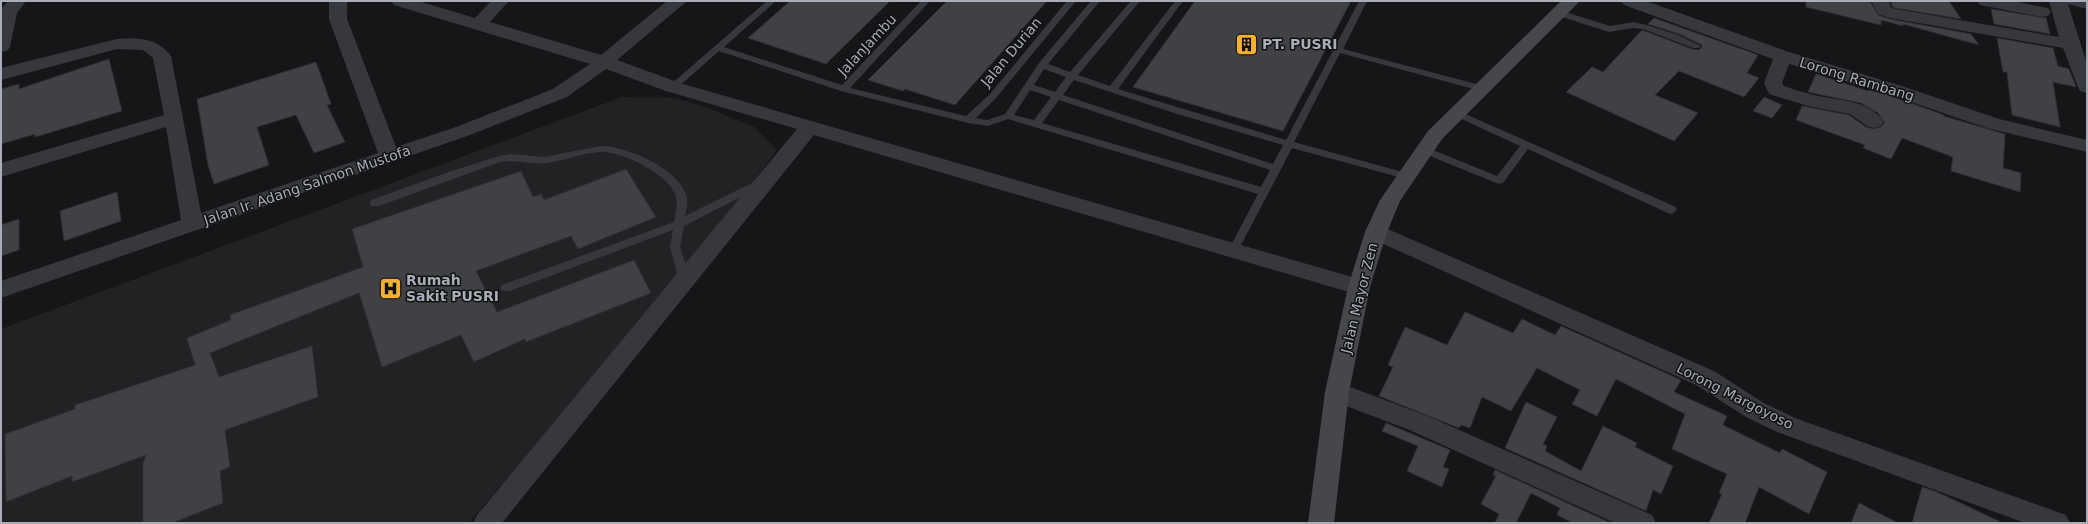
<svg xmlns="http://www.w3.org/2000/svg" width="2088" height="524" font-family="'DejaVu Sans',sans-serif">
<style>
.built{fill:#222225}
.building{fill:#404145;stroke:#303034}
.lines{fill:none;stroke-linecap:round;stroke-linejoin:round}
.lane{fill:#37383d;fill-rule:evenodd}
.street{fill:#37383d;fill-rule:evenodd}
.secondary{fill:#45474d;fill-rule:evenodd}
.labels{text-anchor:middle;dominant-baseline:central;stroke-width:3;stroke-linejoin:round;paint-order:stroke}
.poi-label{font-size:14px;font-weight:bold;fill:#a8adb8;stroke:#111113;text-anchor:start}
.street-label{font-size:14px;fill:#a8adb8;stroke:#111113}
</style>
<rect width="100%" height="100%" fill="#161618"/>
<path class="built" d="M622 97 676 98 708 108 754 127 777 150 704 247 469 523H1V329Z"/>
<path class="building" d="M790 1H890L826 64 748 38Z
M947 1H1047L955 105 905 89 903 91 868 80Z
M1195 1H1351L1283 131 1133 87Z
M1806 1H1870L1878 15 1890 19 1971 34 1979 45 1903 24V26L1881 20V25L1806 7Z
M1891 1H1949L1961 19 1895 8 1892 6Z
M1991 9 2046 18 2050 34 1994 24Z
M1654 18 1758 55 1747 73 1759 78 1744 97 1679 71 1655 95 1698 113 1674 141 1566 92 1592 67 1603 72 1642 30 1692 49 1699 50 1702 47V45L1679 34 1648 24Z
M1997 38 2053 48 2058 66 2069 69 2076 87 2053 82 2060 127 2012 115 2007 72H2003Z
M109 59 122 111 35 137V134L1 144V89L19 84V89Z
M316 62 331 104 327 105 345 142 314 153 296 115 257 127 269 165 214 184 208 165 197 99Z
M1816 74 1868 91 1869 90 1888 95 1944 115 1943 116 2005 134 2003 168 2021 173 2020 192 1951 171 1953 157 1902 138 1891 159 1863 148 1865 145 1796 120 1802 106 1849 115 1866 127 1874 129 1881 127 1885 123 1878 113 1861 103 1808 92Z
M1764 97 1782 105 1772 118 1753 111Z
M626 169 656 217 578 249 571 236 476 271 497 312 634 260 651 293 526 342 525 339 474 362 461 335 382 367 359 293 210 353 219 377 312 346 318 397 225 430 230 467 220 471 223 503 172 523H143V463L146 455 72 482V476L6 502 5 434 75 409V405L195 365 187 338 231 320 230 315 363 267 352 229 521 171 533 197 541 194 544 200Z
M117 192 121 221 64 241 60 211Z
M19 219V250L1 256V225Z
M1465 312 1513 333 1522 319 1555 335 1561 326 1681 380 1674 392 1727 416 1723 425 1780 453 1782 449 1827 472 1809 514 1759 487 1745 523H1709L1722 494 1719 493 1727 474 1672 449 1685 414 1616 379 1597 416 1572 404 1580 390 1537 368 1511 411 1482 397 1470 428 1461 425 1459 428 1379 396 1393 367 1388 365 1405 327 1447 345Z
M1526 402 1557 417 1543 444 1547 446 1545 451 1581 471 1603 426 1637 443 1635 447 1673 466 1661 494 1653 490 1646 511 1505 448Z
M1386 423 1450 450 1443 467 1449 469 1442 487 1407 471 1418 446 1382 431Z
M1495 470 1611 523H1573L1557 515 1560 508 1531 493 1516 523H1495L1499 514 1481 504 1496 476 1493 475Z
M1922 487 1937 492 2003 523H1912Z
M1859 503 1898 523H1851Z"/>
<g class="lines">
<path class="lane" d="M767 1H776L724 47 842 85 921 1H930L850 88 966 116 990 94 1067 1H1076L996 98 976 118 987 120 1005 114 1039 63 1091 1H1100L1048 64 1070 72 1131 1H1140L1078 75 1110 86 1175 1H1183L1118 89 1286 140 1359 1H1367L1343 49 1484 86 1486 88 1481 91 1340 53 1294 142 1410 174 1411 176 1406 179 1292 148 1239 249 1234 253 1229 249 1258 194 1008 119 988 126 968 123 841 91 719 51 676 89H670L668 87 670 85ZM1044 69 1066 77 1055 92 1034 85ZM1074 80 1174 113 1283 145 1273 164 1063 95ZM1030 90 1051 97 1034 120 1014 115ZM1059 100 1270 170 1261 187 1042 123Z
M1559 10 1610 26 1633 22 1647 25 1678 35 1701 46 1699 48H1693L1643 29 1633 28 1609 32 1556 15 1555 13Z
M1456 110 1676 207 1677 210 1672 214 1668 213 1528 149 1503 183 1499 184 1420 152 1419 150 1420 148H1428L1497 176 1520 146 1453 115 1451 113Z
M601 146C627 146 682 170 687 198 688 204 686 211 685 216L756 181H764L765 183 764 185 684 226 680 247 691 281 685 285 679 281 670 247 673 230 510 291H502L500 288 502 285 674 222C675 214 678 205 676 197 671 175 622 151 600 152 582 153 564 161 546 163 531 165 515 159 500 162L379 206H371L370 203 371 200 449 172 499 156 510 154 544 157Z"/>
<path class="street" d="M8 1H26L17 13 10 47 7 51 1 52V9Z
M329 1H347V19L396 147 456 127 553 89 590 64 394 5 391 1H418L475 18 491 1H509L490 22 601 55 667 1H687L617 60 680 83 1359 279 1367 281 1370 287 1367 293 1359 295 814 135 502 523H473L477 515 797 129 666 91 606 69 567 97 470 135 1 298V281L181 220 166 127 1 177V163L164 115 153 58 143 50 117 49 1 80V68L117 39C137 37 158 38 171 56L201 213 378 153 329 19Z
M1621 1H1646L1789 52 1902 86 1999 119 2087 140V152L1987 128 1888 94 1789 64 1782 83 1784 86C1793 89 1801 92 1810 94 1835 101 1868 98 1884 122L1881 126 1874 128 1867 126 1850 114 1808 106 1769 94 1764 83 1773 59 1624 5Z
M1871 1H1889L1891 7 1895 9 2059 37 2049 1H2087V9L2068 4 2087 64V93L2080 91 2078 87 2063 48 1890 18 1878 14Z
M1977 1H2012L2048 8 2051 12 2048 16 2042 17 1980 5Z
M1376 224 1714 371 1764 403 1795 418 2066 515 2070 523H2025L1777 432 1746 417 1696 385 1368 237 1365 232 1368 227Z
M1337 382 1430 417 1652 515 1656 523H1615L1412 431 1328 399 1325 392 1328 385Z"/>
<path class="secondary" d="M1561 1H1580L1442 139 1400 201 1387 232 1370 287 1349 392 1334 523H1308L1325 392 1348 287 1365 232 1380 200 1428 131Z"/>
</g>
<defs>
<symbol id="building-square" viewBox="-11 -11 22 22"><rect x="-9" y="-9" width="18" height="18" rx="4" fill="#f2b134" stroke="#111113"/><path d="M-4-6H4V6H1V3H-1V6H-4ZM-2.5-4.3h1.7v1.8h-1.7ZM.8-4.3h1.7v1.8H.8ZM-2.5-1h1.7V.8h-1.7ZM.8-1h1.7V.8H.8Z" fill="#111"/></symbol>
<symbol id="hospital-square" viewBox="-11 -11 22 22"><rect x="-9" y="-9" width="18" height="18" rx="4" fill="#f2b134" stroke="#111113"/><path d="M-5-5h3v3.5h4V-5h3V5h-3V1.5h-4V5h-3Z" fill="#111"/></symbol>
</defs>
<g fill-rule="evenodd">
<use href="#building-square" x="1234" y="32" width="25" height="25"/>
<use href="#hospital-square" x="378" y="276" width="25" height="25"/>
</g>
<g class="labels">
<g class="poi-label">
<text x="1262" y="44">PT. PUSRI</text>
<text x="406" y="280">Rumah<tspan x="406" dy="16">Sakit PUSRI</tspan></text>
</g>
<g class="street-label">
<text transform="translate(867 45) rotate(-47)">JalanJambu</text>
<text transform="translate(1011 52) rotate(-50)">Jalan Durian</text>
<text transform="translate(1857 79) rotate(17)">Lorong Rambang</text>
<text transform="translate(307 185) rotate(-19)">Jalan Ir. Adang Salmon Mustofa</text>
<text transform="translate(1359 298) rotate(-76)">Jalan Mayor Zen</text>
<text transform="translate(1735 396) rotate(27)">Lorong Margoyoso</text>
</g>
</g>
<rect width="2088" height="524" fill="none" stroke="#a8adb8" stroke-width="4"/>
</svg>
